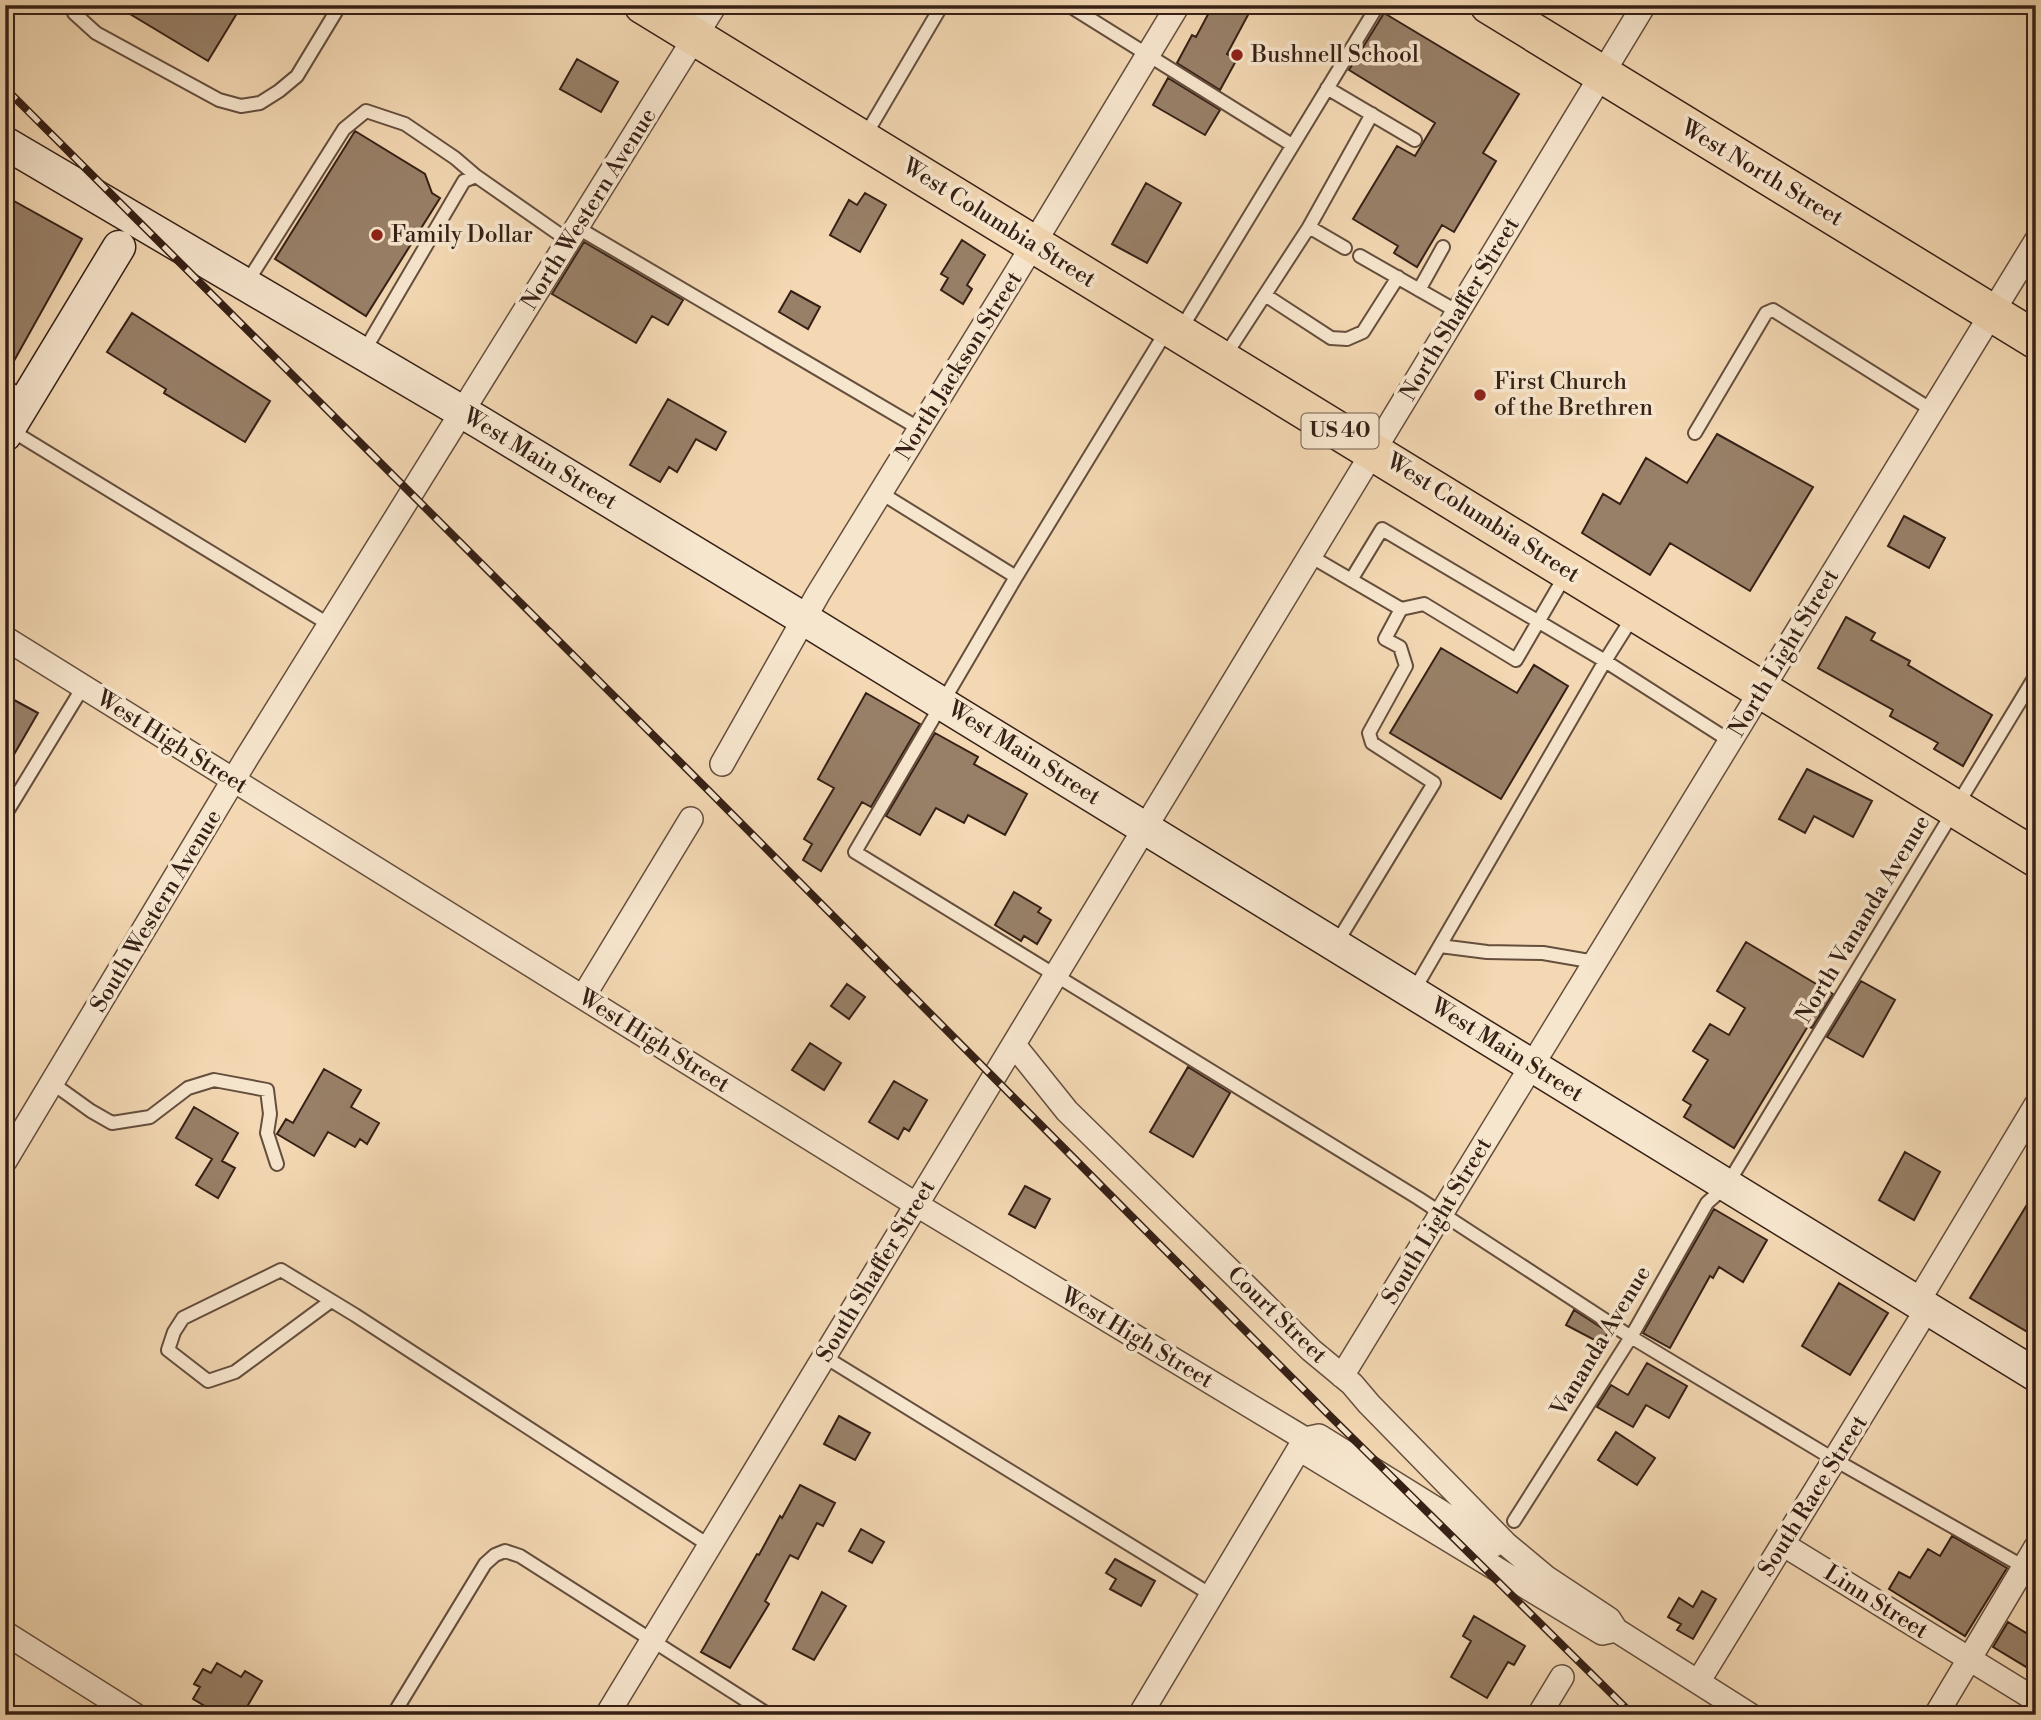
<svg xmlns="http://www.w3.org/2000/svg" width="2041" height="1720" font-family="'Libre Bodoni',serif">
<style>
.building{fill:#988068;stroke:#362016;stroke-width:2}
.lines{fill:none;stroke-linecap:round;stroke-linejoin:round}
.lane-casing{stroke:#654e3d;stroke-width:16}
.street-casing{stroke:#654e3d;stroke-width:26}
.secondary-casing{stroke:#362016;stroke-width:35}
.primary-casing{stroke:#362016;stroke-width:40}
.lane{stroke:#f7e6ce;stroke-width:12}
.street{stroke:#f7e6ce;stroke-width:23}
.secondary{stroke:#f7e6ce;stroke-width:32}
.primary{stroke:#f3d8b3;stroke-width:37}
.rail-casing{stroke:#362016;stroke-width:8}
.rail{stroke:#f7e6ce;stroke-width:5;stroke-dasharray:16;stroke-linecap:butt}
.poi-dot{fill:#8f2418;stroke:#f7e6ce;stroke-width:2.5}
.labels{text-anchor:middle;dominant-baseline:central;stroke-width:7;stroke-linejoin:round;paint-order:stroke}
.shield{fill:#f7e6ce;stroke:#705b4d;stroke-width:2}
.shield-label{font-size:21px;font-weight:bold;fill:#362016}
.poi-label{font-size:23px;fill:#362016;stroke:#f7e6ce;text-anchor:start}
.street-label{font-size:23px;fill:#362016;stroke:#f7e6ce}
</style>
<rect width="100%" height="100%" fill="#f3d8b3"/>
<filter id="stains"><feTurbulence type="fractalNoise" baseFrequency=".00286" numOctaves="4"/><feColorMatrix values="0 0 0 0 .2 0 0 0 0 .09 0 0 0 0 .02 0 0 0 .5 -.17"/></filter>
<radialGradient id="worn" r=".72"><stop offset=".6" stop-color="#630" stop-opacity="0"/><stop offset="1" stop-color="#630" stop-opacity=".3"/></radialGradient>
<path class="building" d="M115 5H242L208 61Z
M1213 5H1230L1248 15 1227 54 1237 59 1220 90 1177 63 1192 35 1196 37Z
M1384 13 1519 94 1483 153 1496 161 1454 232 1442 225 1417 267 1394 253 1398 246 1353 219 1397 146 1415 156 1435 123 1349 70Z
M577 59 618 82 601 112 560 89Z
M1168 78 1220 110 1205 135 1153 105Z
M355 131 425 174 432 193 440 198 366 316 275 259Z
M1146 183 1181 203 1147 263 1112 244Z
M865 193 886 205 860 252 830 235 849 200 857 205Z
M5 196 82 239 5 377Z
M962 240 985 255 967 285 972 289 963 304 941 290 948 278 941 274Z
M584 242 683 300 668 325 652 316 636 343 552 294Z
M791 291 820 307 808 329 779 312Z
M132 313 270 401 245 442 164 393 166 389 107 352Z
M668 399 726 432 716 450 696 439 677 472 669 467 660 482 630 465Z
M1717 434 1813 487 1750 591 1670 543 1650 575 1582 533 1603 494 1620 504 1646 458 1687 483Z
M1904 516 1945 538 1929 568 1888 546Z
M1846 617 1875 633 1871 640 1910 661 1908 665 1992 715 1963 766 1934 749 1938 743 1890 716 1893 710 1818 668Z
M1441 648 1517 693 1534 665 1568 686 1501 799 1390 733Z
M866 693 920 724 871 807 862 802 821 871 803 860 812 844 804 839 834 788 818 779Z
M5 695 38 713 5 770Z
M935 733 978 757 974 764 1027 794 1005 835 968 815 964 823 936 808 920 835 886 816Z
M1807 769 1872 801 1853 837 1814 816 1805 833 1779 819Z
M1014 892 1041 908 1038 912 1051 920 1037 944 1024 936 1021 941 995 925Z
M1746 942 1833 994 1812 1028 1808 1026 1734 1148 1684 1117 1691 1105 1683 1100 1708 1060 1693 1051 1710 1024 1729 1035 1745 1008 1717 991Z
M1861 981 1895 1000 1863 1057 1827 1037Z
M847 984 865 997 849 1019 831 1006Z
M810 1043 841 1063 824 1090 792 1070Z
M1188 1067 1230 1093 1193 1157 1150 1132Z
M324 1069 361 1090 351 1107 379 1123 367 1144 360 1139 355 1147 328 1132 314 1156 277 1134 286 1119 293 1123Z
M894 1081 927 1100 909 1131 904 1128 898 1139 869 1122Z
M194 1107 238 1133 222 1161 235 1168 218 1198 196 1185 212 1159 176 1138Z
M1905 1152 1940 1172 1914 1220 1879 1200Z
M1025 1186 1050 1199 1035 1228 1009 1214Z
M2036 1190V1337L1970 1298Z
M1714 1209 1767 1240 1743 1282 1719 1267 1713 1278 1710 1276 1670 1348 1643 1333Z
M1839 1283 1888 1313 1850 1375 1802 1346Z
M1574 1310 1608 1332 1602 1344 1566 1325Z
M1647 1363 1687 1386 1669 1418 1646 1405 1633 1427 1597 1407 1611 1385 1628 1395Z
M839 1416 870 1433 855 1460 824 1444Z
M1616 1432 1655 1458 1637 1485 1598 1460Z
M800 1485 835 1503 823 1526 817 1523 798 1559 790 1555 765 1601 769 1604 730 1668 701 1652 757 1554 759 1555 780 1516 782 1518Z
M861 1529 884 1542 872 1563 849 1551Z
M1952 1536 2007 1568 1965 1636 1889 1589 1899 1572 1910 1578 1928 1549 1940 1556Z
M1115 1559 1155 1581 1141 1606 1110 1589 1116 1579 1106 1573Z
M1702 1591 1716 1599 1693 1639 1677 1630 1681 1624 1668 1617 1679 1598 1693 1607Z
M822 1592 846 1606 814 1660 793 1649Z
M1474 1616 1525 1646 1514 1665 1508 1662 1487 1698 1451 1677 1471 1641 1463 1636Z
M2008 1622 2036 1639V1673L1993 1647Z
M217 1663 241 1677 245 1671 262 1681 244 1712 238 1708 234 1715H220L193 1699 200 1687 194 1684 203 1669 211 1673Z"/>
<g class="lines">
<defs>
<path id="lane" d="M71 5 74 13 96 33 219 100 241 106 260 103 279 91 297 76 340 5
M1068 5 1292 145
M1327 88 1415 140
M865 136 942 5
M1309 227 1372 114
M578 228 920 429
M1360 256 1458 312
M246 284 344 129 366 111 405 124 455 158 476 176
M1419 290 1443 247
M1265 295 1331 338 1347 339 1363 332 1398 277
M1181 329 1378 5
M1167 330 1016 577 855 852 1418 1198 1631 1337 1835 1460 2024 1567
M363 353 464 181 476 176 569 241
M1225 356 1309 227 1345 248
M5 386 27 399
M9 429 330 625
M1695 433 1766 313 1773 310 1932 410
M881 493 1016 577
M1310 556 1401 609 1424 604 1516 660 1566 574
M1351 580 1382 529 1605 661 1634 615
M5 815 83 687
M1336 944 1434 783 1372 743 1369 733 1406 666 1400 647 1385 639 1401 609
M1440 946 1487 952 1543 953 1595 962
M1413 992 1605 661 1730 741
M52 1083 91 1111 112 1123 150 1117 188 1088 214 1080 267 1090 270 1114 267 1133 277 1164
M331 1301 235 1372 208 1381 168 1350 174 1332 183 1318 281 1270C306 1285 330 1300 355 1315L710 1546
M825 1357 1213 1596
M1514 1521 1631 1337 1707 1203 1727 1185 2036 675
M393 1715 485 1564 495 1555 505 1551 520 1556 769 1715"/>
<path id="street" d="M5 638 917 1205 1305 1439 1309 1455 1602 1633 1616 1630
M722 764 818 594 1016 273 1178 5
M583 997 691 819
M1014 1045 1067 1111 1311 1350 1352 1384 1369 1404 1506 1544 1548 1579
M5 1161 246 759 715 5
M1917 1303 2036 1105
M1342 1376 2036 241
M1305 1439 1319 1436 1494 1545
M1784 1545 2036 1700
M1535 1570 1609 1619 1616 1630 1750 1715
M5 1633 135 1715
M1698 1682 1927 1309
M607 1715 1644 5
M1140 1715 1305 1439
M1539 1715 1562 1677
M1936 1715 2036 1547"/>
<path id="secondary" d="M5 143 481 423 804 619 2036 1375
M5 435 119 247"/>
<path id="primary" d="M643 5 2036 858
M1489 5 2036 340"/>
</defs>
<use href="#lane" class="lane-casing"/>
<use href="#street" class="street-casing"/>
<use href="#secondary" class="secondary-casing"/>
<use href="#primary" class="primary-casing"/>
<use href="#lane" class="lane"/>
<use href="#street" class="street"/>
<use href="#secondary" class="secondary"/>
<use href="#primary" class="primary"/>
<defs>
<path id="rail" d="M5 88 707 789 1324 1410 1633 1715"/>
</defs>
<use href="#rail" class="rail-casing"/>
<use href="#rail" class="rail"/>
</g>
<g class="poi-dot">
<circle cx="1237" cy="55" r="7"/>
<circle cx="377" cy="235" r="7"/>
<circle cx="1480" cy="395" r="7"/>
</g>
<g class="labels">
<rect class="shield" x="1301.5" y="413.5" width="77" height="35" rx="5"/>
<g class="shield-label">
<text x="1340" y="431">US 40</text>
</g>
<g class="poi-label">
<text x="1251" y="55">Bushnell School</text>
<text x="391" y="235">Family Dollar</text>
<text x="1494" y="382">First Church<tspan x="1494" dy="26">of the Brethren</tspan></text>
</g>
<g class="street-label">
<text transform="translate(1762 173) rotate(31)">West North Street</text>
<text transform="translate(589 209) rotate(-58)">North Western Avenue</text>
<text transform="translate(999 223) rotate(32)">West Columbia Street</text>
<text transform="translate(1460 309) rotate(-59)">North Shaffer Street</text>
<text transform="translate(959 366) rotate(-58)">North Jackson Street</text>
<text transform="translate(540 459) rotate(31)">West Main Street</text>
<text transform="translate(1483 518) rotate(32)">West Columbia Street</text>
<text transform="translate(1784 653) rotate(-59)">North Light Street</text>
<text transform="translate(172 742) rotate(32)">West High Street</text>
<text transform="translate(1024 753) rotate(32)">West Main Street</text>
<text transform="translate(156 911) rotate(-59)">South Western Avenue</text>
<text transform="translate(1863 919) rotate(-59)">North Vananda Avenue</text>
<text transform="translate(654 1041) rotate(32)">West High Street</text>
<text transform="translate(1507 1050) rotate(32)">West Main Street</text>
<text transform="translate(1437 1221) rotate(-59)">South Light Street</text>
<text transform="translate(876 1271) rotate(-59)">South Shaffer Street</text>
<text transform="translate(1277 1315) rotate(44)">Court Street</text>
<text transform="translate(1137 1338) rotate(31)">West High Street</text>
<text transform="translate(1601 1341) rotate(-59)">Vananda Avenue</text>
<text transform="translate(1813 1496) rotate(-58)">South Race Street</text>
<text transform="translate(1876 1602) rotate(32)">Linn Street</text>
</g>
</g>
<rect width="2041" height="1720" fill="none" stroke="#f3d8b3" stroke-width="28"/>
<rect x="7" y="7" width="2027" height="1706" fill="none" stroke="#362016" stroke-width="3.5"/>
<rect x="14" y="14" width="2013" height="1692" fill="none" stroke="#362016" stroke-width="2"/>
<rect width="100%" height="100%" filter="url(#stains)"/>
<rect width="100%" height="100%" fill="url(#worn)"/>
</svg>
